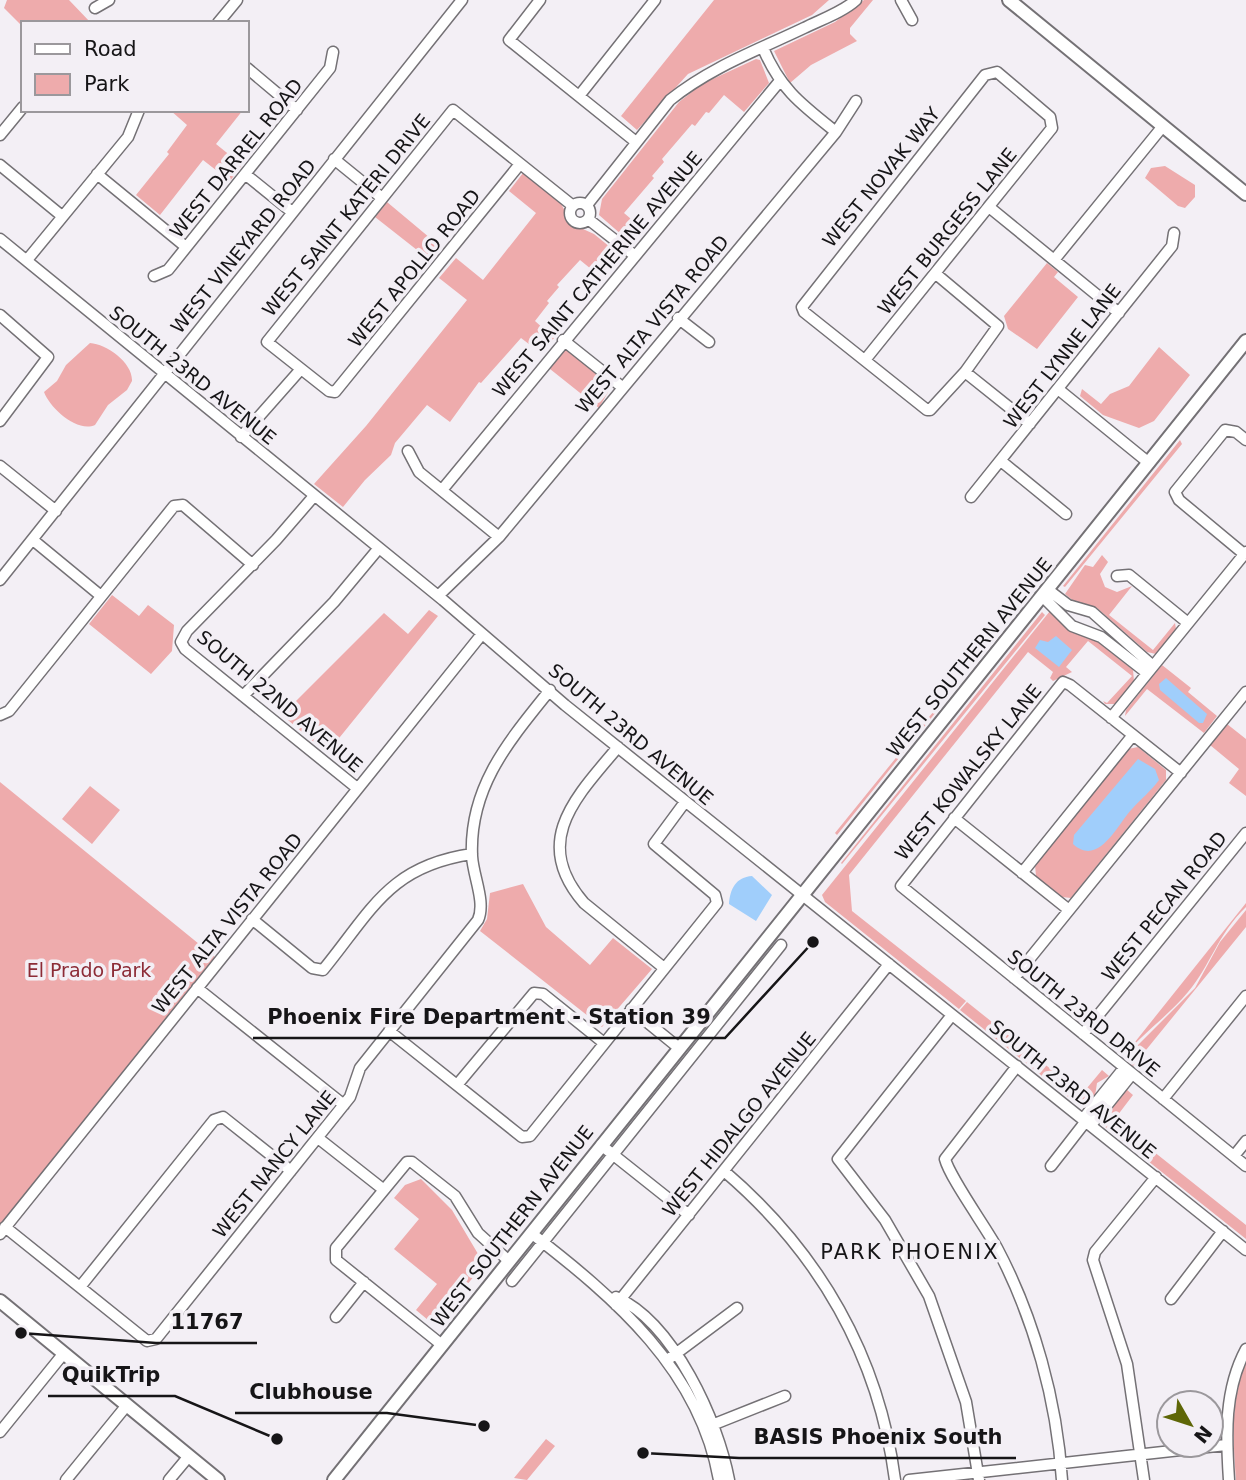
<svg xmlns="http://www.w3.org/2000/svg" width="1246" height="1480" font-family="'DejaVu Sans',sans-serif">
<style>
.green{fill:#eeabac}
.water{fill:#a0cefb}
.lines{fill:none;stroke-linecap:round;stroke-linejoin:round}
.minor-casing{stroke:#747175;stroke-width:13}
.major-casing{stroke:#747175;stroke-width:16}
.minor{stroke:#fff;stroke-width:10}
.major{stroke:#fff;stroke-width:12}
.labels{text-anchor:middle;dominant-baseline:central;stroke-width:7;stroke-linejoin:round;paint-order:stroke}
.street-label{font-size:19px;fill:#161517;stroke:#f3eff5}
.park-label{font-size:19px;fill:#8c2b36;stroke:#f3eff5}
.neighbourhood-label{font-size:21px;letter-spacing:2px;fill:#161517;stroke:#f3eff5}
.leader{fill:none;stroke:#161517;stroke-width:2.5}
.callout-dot{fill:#161517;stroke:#f3eff5;stroke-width:2.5}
.callout-label{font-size:21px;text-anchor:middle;font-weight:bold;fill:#161517;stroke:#f3eff5;stroke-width:7;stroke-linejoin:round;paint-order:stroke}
</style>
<rect width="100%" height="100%" fill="#f3eff5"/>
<path class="green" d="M7 0H69L91 23H23V27L4 8Z
M714 0H829L812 15 688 74 637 130 621 116Z
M864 0H873L850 28V34L857 41 811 65 790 83 774 51 835 22Z
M756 59 760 60 769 83 744 112 724 95 709 113 706 112 695 126 692 124 662 159 664 162 652 176 654 178 624 213 644 230 630 242 599 215 602 199 679 102 702 84Z
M170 110H243L216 144 242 165 230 181 203 160 160 215 136 195 169 154 167 152 187 125Z
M1165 166 1195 185V197L1185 208 1178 206 1145 178 1151 168Z
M523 173 559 200 572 224 594 234 621 256 602 278 580 260 557 285 559 287 547 301 549 303 535 321 554 338 542 354 521 338 481 383 479 382 450 422 427 405 395 443 391 455 365 480 343 507 314 484 366 426 467 300 439 278 456 258 483 280 536 213 509 191Z
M387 202 442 248 431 261 375 217Z
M1047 263 1058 272 1054 277 1078 297 1037 349 1008 329 1004 316Z
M90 343C107 344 133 363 132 381L127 390 108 405 95 425C77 433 50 408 44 392L57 381 66 365Z
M1159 347 1190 375 1154 421 1139 428 1103 415 1080 396 1082 389 1101 404 1110 394 1129 386Z
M566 348 612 385 599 408 550 369Z
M1180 440 1182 444 1065 587 1063 586Z
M1102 555 1108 562 1100 574 1105 587 1117 592 1132 586 1109 615 1153 650 1175 623 1176 629 1156 654 1147 652 1097 608 1076 603 1065 594 1085 565 1093 567Z
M112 595 139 616 148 605 174 625 172 651 151 674 89 624Z
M429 610 438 616 327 753 282 715 384 613 408 634Z
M1050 611 1071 632 1094 639 1133 670 1134 681 1115 704H1105L1103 701 1107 703 1132 676 1088 641 1066 667 1072 672 1053 681 1050 678 1053 672 1028 652 849 875 852 911 966 1001 959 1009 825 902 822 895Z
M1042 612 1045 615 842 864 841 863Z
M1162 665 1191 688 1188 692 1217 716 1204 733 1147 689 1125 716 1126 710Z
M938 706 940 707 837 835 835 833Z
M1227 724 1246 739V796L1229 783 1239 769 1210 745Z
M1138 747 1166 770V780L1071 898 1062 897 1036 876 1035 865 1128 749Z
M0 782 215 957 0 1225Z
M90 786 120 810 92 844 62 819Z
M523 884 546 927 590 965 613 938 652 969 602 1027 480 931 487 919 490 893Z
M1246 903V907C1217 935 1211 965 1188 992 1168 1016 1143 1033 1123 1057Z
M1246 910V927L1133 1066 1124 1059 1195 988 1220 942Z
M967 1002 1082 1094 1102 1070 1109 1076 1097 1083 1095 1096 1088 1105 1077 1104 960 1010Z
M1126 1089 1133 1095 1114 1120 1246 1225V1239L1104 1126 1102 1117Z
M421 1179 452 1210 484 1264 434 1325 416 1310 437 1284 394 1249 419 1219 394 1198 405 1185Z
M1246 1362V1480H1236C1233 1439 1230 1402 1246 1362Z
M546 1439 555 1446 527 1480 514 1478Z"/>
<path class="water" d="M1056 636 1072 650 1059 667 1035 648 1040 640 1048 642Z
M1166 678 1207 714 1203 723H1199L1160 690 1159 684Z
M1138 759 1155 769 1159 780C1151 791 1141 799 1132 809 1118 823 1099 868 1073 844L1074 835Z
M752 876 772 895 756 921 729 904C730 889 736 877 752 876Z"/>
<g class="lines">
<defs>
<path id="minor" d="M540 0 509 40 636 142
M901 0 912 20
M95 8 109 0
M218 23 237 0
M763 48C780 89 802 105 836 132
M247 68 297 110
M579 96 655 0
M0 135 23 107
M334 159 382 198
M520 164 335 392 329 391 267 342 453 110 573 206
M0 165 62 216
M97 174 186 247
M245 174 292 212
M570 213a10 10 0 1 1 20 0a10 10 0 1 1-20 0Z
M587 205 670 100C711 67 758 50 804 28 820 20 843 12 856 0
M989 207 1119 313
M588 219 634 255
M0 239 443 600 565 705 1246 1250
M27 260 128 137 139 110
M1054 260 1163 126
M154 276 168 270 330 68 333 52
M0 315 48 357 0 421
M678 318 709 342
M563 340 622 387
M865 360 1052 128 1050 117 997 72 985 75 802 307 804 312 927 410H930L965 372 998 326 936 274
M965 372 1030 424
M1058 389 1149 463
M241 437 301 369
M408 451 419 472 499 537
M1001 461 1066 514
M0 466 56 511
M442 490 779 82
M314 496 276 540 187 631 181 642 185 649 357 788
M971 497 1172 246 1174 233
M33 540 101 596
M1244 554 1179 500 1175 492 1225 430 1236 432 1246 440
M1117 576 1129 575 1188 623
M0 580 462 0
M1047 589 1068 605 1092 612 1153 666
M438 596 499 537 836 132 856 101
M1042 596 1072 626 1101 637 1147 673
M243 696 334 602 379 548
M0 715 9 711 174 506 183 505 253 565
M1111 718 1246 552
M618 747C577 796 530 841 584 903L664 968
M1181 773 1070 685 1063 682 901 886 1246 1166
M954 818 1069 910
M1022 873 1133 735
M252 919 312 968 323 970C372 910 389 866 472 854
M1014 978 1246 692
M197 988 344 1105
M631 1009 679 1048
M952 1015 838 1159 885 1220 929 1296 966 1402 979 1480
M389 1031 522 1137 530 1136 717 903 715 895 654 844 685 802
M1083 1034 1246 833
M1017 1066 945 1159C950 1178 985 1226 997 1248 1034 1318 1057 1401 1062 1480
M457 1085 534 993 543 994 604 1043
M1163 1099 1246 996
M1083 1119 1124 1068
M1091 1125 1132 1074
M318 1138 384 1190
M601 1145 689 1215
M1234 1156 1246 1141
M1051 1166 1086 1121
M724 1171C819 1252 879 1356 895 1480
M5 1227 147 1341 156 1339 350 1097 360 1068 478 920C486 902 473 876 472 856 469 787 509 741 550 690
M531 1233C615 1298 700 1370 719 1480
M0 1234 482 634
M512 1281 781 945
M80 1287 214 1120 223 1117 291 1171
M616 1297C674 1323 718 1421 729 1480
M1171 1299 1223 1231
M616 1305 889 964
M336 1317 364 1282
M442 1345 336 1260V1248L407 1162H412L455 1196 478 1233 509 1261
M670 1358 737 1308
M707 1427 785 1396
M0 1432 64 1353
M66 1480 127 1405
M169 1480 189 1456
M909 1480 1226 1445
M1144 1480 1127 1364 1093 1260 1095 1252 1156 1177
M1229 1480C1226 1435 1224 1390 1246 1349"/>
<path id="major" d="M1009 0 1246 194
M0 1301 218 1480
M334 1480 1246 341"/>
</defs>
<use href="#minor" class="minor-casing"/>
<use href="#major" class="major-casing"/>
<use href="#minor" class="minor"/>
<use href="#major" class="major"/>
</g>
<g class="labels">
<g class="street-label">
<text transform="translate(236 158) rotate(-51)">WEST DARREL ROAD</text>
<text transform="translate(881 177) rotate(-51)">WEST NOVAK WAY</text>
<text transform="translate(346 215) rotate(-51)">WEST SAINT KATERI DRIVE</text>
<text transform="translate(947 231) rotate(-51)">WEST BURGESS LANE</text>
<text transform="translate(243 246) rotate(-51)">WEST VINEYARD ROAD</text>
<text transform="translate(414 268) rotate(-51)">WEST APOLLO ROAD</text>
<text transform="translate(597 274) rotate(-50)">WEST SAINT CATHERINE AVENUE</text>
<text transform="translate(652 324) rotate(-50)">WEST ALTA VISTA ROAD</text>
<text transform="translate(1062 356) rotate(-52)">WEST LYNNE LANE</text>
<text transform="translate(193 375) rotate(39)">SOUTH 23RD AVENUE</text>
<text transform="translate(969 657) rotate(-51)">WEST SOUTHERN AVENUE</text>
<text transform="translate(280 701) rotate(40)">SOUTH 22ND AVENUE</text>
<text transform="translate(631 734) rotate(40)">SOUTH 23RD AVENUE</text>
<text transform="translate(968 772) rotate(-51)">WEST KOWALSKY LANE</text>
<text transform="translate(1164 906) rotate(-51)">WEST PECAN ROAD</text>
<text transform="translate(227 923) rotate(-51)">WEST ALTA VISTA ROAD</text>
<text transform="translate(1084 1013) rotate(39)">SOUTH 23RD DRIVE</text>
<text transform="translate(1073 1089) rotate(39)">SOUTH 23RD AVENUE</text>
<text transform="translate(739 1124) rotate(-51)">WEST HIDALGO AVENUE</text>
<text transform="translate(274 1164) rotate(-51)">WEST NANCY LANE</text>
<text transform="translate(512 1226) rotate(-52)">WEST SOUTHERN AVENUE</text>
</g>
<g class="park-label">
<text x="89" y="970">El Prado Park</text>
</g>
<g class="neighbourhood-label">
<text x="910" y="1252">PARK PHOENIX</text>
</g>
</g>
<path class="leader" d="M813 942L725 1038H253M21 1333L156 1343H257M277 1439L175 1396H48M484 1426L387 1413H235M643 1453L739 1458H1016"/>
<g class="callout-dot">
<circle cx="813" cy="942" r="7"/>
<circle cx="21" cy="1333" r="7"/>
<circle cx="277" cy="1439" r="7"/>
<circle cx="484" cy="1426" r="7"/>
<circle cx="643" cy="1453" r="7"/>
</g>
<g class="callout-label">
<text x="489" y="1024">Phoenix Fire Department - Station 39</text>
<text x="207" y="1329">11767</text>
<text x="111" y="1382">QuikTrip</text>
<text x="311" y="1399">Clubhouse</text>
<text x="878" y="1444">BASIS Phoenix South</text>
</g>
<rect x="21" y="21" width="228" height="91" fill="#f3eff5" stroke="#9b989c" stroke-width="2"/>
<rect x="35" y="44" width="35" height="10" fill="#ffffff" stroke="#9b989c" stroke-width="2"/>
<text x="84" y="56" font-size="21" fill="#161517">Road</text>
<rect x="35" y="74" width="35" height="21" fill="#eeabac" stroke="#9b989c" stroke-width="2"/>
<text x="84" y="91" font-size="21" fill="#161517">Park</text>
<g transform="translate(1190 1424) rotate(129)"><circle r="33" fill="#f3eff5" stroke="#9b989c" stroke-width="2"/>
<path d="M0-5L12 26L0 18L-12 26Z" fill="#5e6607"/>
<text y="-10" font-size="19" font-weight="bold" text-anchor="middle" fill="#161517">N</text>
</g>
</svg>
